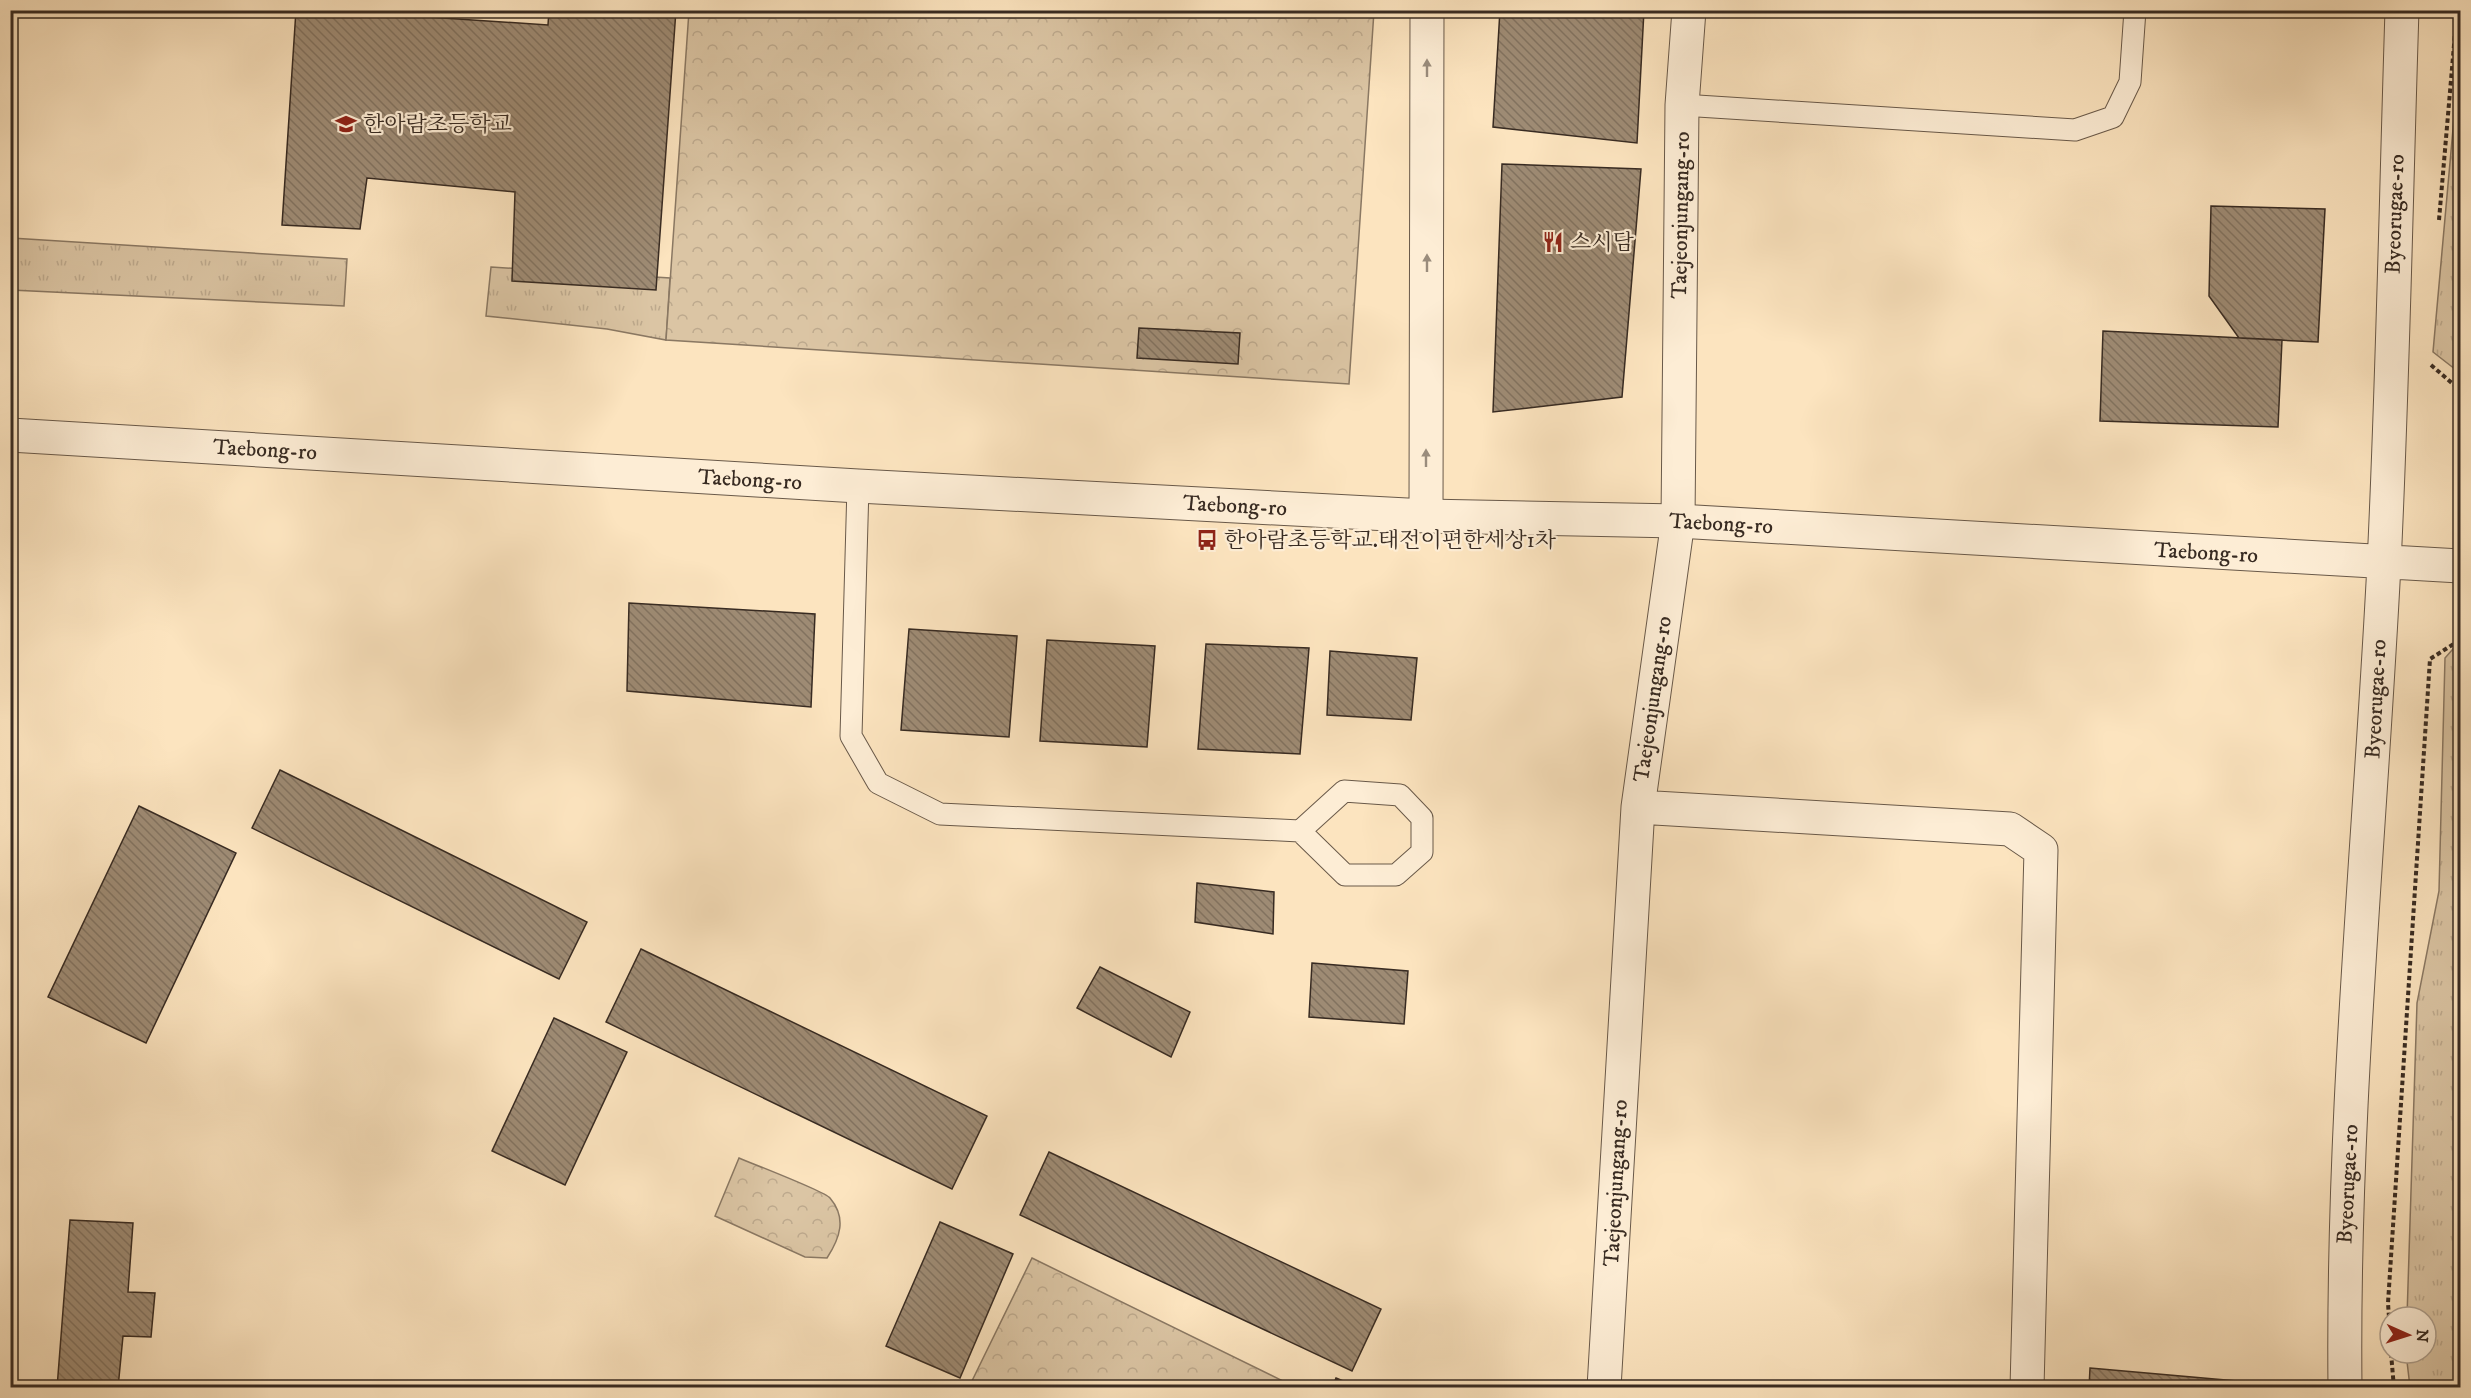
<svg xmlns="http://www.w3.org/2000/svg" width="2471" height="1398" font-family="'IM FELL DW Pica','Noto Serif KR',serif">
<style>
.grass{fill:url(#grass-tufts);stroke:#8a7863;stroke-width:1.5}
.park{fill:url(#park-crowns);stroke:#8a7863;stroke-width:1.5}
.building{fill:url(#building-back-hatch);stroke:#382b22;stroke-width:1.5}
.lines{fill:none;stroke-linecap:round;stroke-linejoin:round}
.service-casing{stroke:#695949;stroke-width:23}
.minor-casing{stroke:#695949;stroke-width:35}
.tertiary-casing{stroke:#695949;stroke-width:35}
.path{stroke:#382b22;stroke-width:4;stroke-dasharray:4.5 3;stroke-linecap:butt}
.service{stroke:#fdedd5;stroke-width:21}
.minor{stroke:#fdedd5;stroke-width:33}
.tertiary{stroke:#fdedd5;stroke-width:33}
.oneway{fill:#9a8c7c}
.labels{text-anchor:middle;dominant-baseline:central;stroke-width:4.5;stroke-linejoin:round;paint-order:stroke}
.poi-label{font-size:22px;fill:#382b22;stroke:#fdedd5;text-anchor:start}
.street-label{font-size:22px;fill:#382b22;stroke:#fdedd5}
</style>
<defs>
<pattern id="grass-tufts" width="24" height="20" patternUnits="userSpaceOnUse" patternTransform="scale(1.5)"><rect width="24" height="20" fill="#dbc5a4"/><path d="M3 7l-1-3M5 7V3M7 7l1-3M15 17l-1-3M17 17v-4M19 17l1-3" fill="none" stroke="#bda98d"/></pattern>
<pattern id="park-crowns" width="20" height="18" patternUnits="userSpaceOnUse" patternTransform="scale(1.5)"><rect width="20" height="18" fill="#dbc5a4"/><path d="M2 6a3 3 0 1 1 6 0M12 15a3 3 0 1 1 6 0" fill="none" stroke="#bda98d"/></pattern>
<pattern id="building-back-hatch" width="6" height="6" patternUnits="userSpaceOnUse" patternTransform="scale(1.5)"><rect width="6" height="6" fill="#9e8b74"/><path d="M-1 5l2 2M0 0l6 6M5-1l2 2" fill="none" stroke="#82725f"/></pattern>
</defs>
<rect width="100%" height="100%" fill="#fce4bf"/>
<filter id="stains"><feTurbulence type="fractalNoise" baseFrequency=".00333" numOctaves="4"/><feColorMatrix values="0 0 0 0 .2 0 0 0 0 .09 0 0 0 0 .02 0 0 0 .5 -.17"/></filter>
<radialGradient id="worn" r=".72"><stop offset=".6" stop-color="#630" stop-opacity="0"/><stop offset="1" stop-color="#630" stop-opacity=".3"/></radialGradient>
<path class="grass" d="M2460 51V373L2433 352Z
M11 238 347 259 344 306 11 290Z
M491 267 670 278 666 340 607 329 486 316Z
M2460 641V1387H2410L2406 1353H2426V1317H2407L2417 1003 2439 891 2445 658Z"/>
<path class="park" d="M689 11H1374L1349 384 666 340Z
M739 1158C753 1164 824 1191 830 1198 847 1218 840 1238 827 1258L805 1257 715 1216Z
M1032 1258 1287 1383 1285 1387H969Z"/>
<path class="building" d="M296 10H368V13L548 25 549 10H676L656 290 512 281 515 192 367 178 360 229 282 225Z
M1500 10H1644L1637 143 1493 127Z
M1502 164 1641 169 1622 397 1493 412Z
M2211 206 2325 209 2318 342 2239 338 2209 296Z
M1139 328 1240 333 1238 364 1137 358Z
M2103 331 2282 340 2278 427 2100 421Z
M629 603 815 614 811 707 627 691Z
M909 629 1017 636 1009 737 901 730Z
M1047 640 1155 646 1147 747 1040 741Z
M1206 644 1309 648 1300 754 1198 749Z
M1330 651 1417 658 1411 720 1327 715Z
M280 770 587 922 559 979 252 828Z
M139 806 236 853 146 1043 48 997Z
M1197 883 1274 892 1273 934 1195 922Z
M641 949 987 1116 952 1189 606 1022Z
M1312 963 1408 971 1404 1024 1309 1017Z
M1100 967 1190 1012 1171 1057 1077 1008Z
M554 1018 627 1052 565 1185 492 1151Z
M1049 1152 1381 1309 1352 1371 1020 1215Z
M70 1220 133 1223 128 1292 155 1293 151 1337 123 1336 118 1388H57Z
M940 1222 1013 1254 960 1378 886 1346Z
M2090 1368 2248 1382V1388H2089Z
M1336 1378 1360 1388H1332Z"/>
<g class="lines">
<defs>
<path id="service" d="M1682 105 2075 130 2113 117 2130 82 2135 10
M858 486 851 736 878 783 940 814 1300 831 1345 875H1396L1422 852V818L1400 795 1344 791 1300 831"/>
<path id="minor" d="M1426 516 1427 10
M1638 807 2010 829 2041 850 2027 1388
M1604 1388 1638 807 1678 521 1682 105 1689 10"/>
<path id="tertiary" d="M10 435 858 486 1426 516 1678 521 2460 566
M2345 1388C2342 1113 2370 839 2384 564 2393 380 2396 195 2402 10"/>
</defs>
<use href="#service" class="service-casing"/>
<use href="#minor" class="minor-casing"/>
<use href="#tertiary" class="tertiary-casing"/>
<path class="path" d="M2439 220 2457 10
M2431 365 2460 390
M2390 1332 2388 1303 2430 659 2460 640
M2391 1353 2394 1388"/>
<use href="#service" class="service"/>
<use href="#minor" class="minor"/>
<use href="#tertiary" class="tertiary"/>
</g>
<defs><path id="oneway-solid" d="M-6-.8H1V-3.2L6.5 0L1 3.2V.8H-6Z" transform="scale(1.5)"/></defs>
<g class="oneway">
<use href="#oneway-solid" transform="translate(1427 68) rotate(-90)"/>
<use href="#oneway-solid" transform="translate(1427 263) rotate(-90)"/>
<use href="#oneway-solid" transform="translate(1426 458) rotate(-90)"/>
</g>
<defs>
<symbol id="school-bare" viewBox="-9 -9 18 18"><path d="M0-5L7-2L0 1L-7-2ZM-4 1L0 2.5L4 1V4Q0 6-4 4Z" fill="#8f2418" stroke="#fdedd5" stroke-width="2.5" paint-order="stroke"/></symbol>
<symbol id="restaurant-bare" viewBox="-9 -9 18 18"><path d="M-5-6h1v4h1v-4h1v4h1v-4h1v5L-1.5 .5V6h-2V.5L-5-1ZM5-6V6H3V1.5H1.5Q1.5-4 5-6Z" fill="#8f2418" stroke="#fdedd5" stroke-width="2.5" paint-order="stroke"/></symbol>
<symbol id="bus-bare" viewBox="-9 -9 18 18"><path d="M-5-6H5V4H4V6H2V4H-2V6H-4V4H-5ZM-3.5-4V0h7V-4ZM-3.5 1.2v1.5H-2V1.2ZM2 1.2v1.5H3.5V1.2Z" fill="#8f2418" stroke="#fdedd5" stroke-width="2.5" paint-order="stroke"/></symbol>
</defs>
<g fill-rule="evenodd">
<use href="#school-bare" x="331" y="109" width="30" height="30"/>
<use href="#restaurant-bare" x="1538" y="227" width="30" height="30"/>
<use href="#bus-bare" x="1192" y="525" width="30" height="30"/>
</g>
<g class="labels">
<g class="poi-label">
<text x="363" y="124">한아람초등학교</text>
<text x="1570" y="242">스시담</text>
<text x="1224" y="540">한아람초등학교.태전이편한세상1차</text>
</g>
<g class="street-label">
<text transform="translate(2395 214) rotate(-88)">Byeorugae-ro</text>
<text transform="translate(1681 215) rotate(-89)">Taejeonjungang-ro</text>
<text transform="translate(265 450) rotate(3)">Taebong-ro</text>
<text transform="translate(750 480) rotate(3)">Taebong-ro</text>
<text transform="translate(1235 506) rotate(3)">Taebong-ro</text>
<text transform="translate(1721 524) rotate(3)">Taebong-ro</text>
<text transform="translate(2206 553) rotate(3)">Taebong-ro</text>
<text transform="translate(1653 699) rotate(-82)">Taejeonjungang-ro</text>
<text transform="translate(2376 699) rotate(-87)">Byeorugae-ro</text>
<text transform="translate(1616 1183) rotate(-87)">Taejeonjungang-ro</text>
<text transform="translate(2348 1184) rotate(-87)">Byeorugae-ro</text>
</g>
</g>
<rect width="2471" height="1398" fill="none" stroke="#fce4bf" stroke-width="36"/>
<rect x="12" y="12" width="2447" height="1374" fill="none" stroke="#382b22" stroke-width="3"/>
<rect x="18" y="18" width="2435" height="1362" fill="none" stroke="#382b22" stroke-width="1.5"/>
<g transform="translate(2408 1335) rotate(93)"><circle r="28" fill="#fdedd5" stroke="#ae9f8d" stroke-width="1.5"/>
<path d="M0-4.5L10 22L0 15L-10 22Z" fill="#8f2418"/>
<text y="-9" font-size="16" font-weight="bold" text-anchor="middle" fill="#382b22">N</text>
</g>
<rect width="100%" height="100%" filter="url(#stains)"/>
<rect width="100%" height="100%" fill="url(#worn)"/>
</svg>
